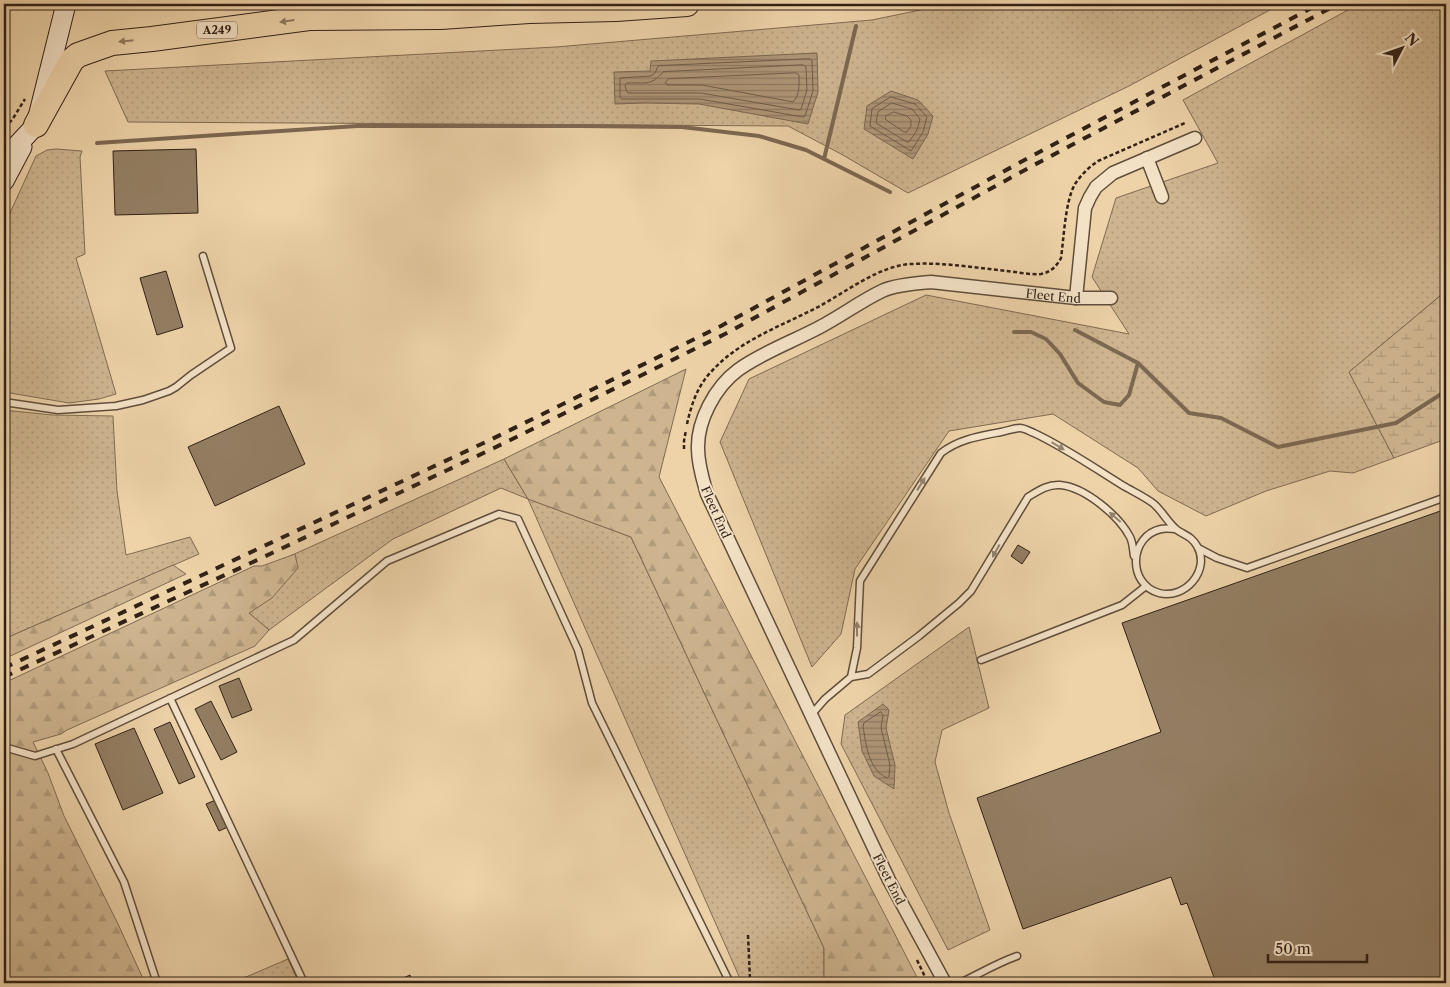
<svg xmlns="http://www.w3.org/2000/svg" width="1450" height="987" font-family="'Libre Caslon Text',serif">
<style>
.grass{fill:url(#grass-dots);stroke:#806b54}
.forest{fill:url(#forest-firs);stroke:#806b54}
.wetland{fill:url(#wetland-marsh);stroke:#806b54}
.water{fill:url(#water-rules);stroke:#7c6751}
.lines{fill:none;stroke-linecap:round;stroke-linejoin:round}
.shore{stroke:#705c47;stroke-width:1}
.stream{stroke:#7c6751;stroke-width:4}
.building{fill:#937e63;stroke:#312117}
.lane-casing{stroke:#604e3c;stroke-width:9}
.street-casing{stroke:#604e3c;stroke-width:15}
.secondary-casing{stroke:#312117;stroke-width:21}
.highway-casing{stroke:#312117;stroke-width:26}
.path{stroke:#312117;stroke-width:2.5;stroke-dasharray:4 2.5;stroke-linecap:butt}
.lane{stroke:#f4e2c7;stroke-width:6}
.street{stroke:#f4e2c7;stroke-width:12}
.secondary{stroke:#f4e2c7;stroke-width:19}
.highway{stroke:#eed3a9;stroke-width:24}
.rail{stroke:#312117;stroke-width:4;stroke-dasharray:9 9;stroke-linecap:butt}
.oneway{fill:#907a60}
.oneway2{fill:#92826f}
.labels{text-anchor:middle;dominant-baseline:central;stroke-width:4;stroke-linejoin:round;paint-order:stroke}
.shield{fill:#f4e2c7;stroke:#6c5b4c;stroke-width:1}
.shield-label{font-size:11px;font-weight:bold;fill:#312117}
.street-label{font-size:12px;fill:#312117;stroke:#f4e2c7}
</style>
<defs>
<pattern id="grass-dots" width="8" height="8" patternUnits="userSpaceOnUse" patternTransform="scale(1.25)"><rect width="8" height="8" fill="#ceb590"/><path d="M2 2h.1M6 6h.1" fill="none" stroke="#b19b7b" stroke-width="1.8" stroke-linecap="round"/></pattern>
<pattern id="forest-firs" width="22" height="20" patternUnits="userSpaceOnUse" patternTransform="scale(1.25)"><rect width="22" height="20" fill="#ceb590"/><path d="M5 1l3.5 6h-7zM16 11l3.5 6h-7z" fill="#b19b7b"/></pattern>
<pattern id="wetland-marsh" width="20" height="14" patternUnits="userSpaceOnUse" patternTransform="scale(1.25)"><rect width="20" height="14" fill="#ceb590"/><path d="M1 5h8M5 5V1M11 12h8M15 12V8" fill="none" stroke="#b19b7b"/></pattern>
<pattern id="water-rules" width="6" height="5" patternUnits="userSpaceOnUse" patternTransform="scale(1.25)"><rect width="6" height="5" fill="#ae9677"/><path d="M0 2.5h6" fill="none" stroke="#8e7a61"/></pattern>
</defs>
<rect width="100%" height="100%" fill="#eed3a9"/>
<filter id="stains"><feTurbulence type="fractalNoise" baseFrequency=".004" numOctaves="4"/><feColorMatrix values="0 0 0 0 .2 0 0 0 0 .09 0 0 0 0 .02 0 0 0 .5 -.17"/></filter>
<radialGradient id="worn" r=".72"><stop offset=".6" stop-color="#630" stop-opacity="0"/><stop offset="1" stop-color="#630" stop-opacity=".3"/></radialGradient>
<path class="grass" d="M949 4H1281L1129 86 908 193 841 154 788 126 128 122 105 71 556 47 872 20Z
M1359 4H1446V291L1349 372 1394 458 1353 473 1330 471 1266 491 1206 516 1158 491 1138 468 1053 414 949 431 855 569 841 634 812 667 720 442 749 379 926 295 1129 334 1092 277 1116 198 1218 163 1183 100Z
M56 149 82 151 80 157 85 254 76 258 116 394 99 399 69 403 4 392V226L36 156 47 150Z
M4 410 52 415 113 416 117 491 126 555 190 537 199 554 4 639Z
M504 459 528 499 631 537 824 948V983H742L528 499 501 488 393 539 269 630 249 613 288 557Z
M969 627 989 708 942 730 935 762 949 813 990 930 948 950 841 744 845 715Z
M288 959 299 983H232Z"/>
<path class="forest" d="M686 369 659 477 920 983H824V948L631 537 528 499 504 459Z
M295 554 298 568 272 598 249 613 269 630 255 646 67 730 61 734 33 742 48 773 64 816 118 924 145 983H4V683L254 566H262Z
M173 565 186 574 4 659V639Z"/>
<path class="wetland" d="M1446 291V439L1394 458 1349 372Z"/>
<path class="water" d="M817 53 818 92 808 124 699 104 645 103 615 104 614 72 650 71 651 61Z
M891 91 918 100 933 116 928 134 913 159 864 129 867 106Z
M883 704 889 710 886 728 895 765 894 789 874 776 862 751 858 722Z"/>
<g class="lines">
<path class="shore" d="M810 59 812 61 813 91 805 116 803 117 700 99H622L620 97V78L651 76 655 73 658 66Z
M803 65 806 67 807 90 801 109 799 110 701 93H628L626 90 625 85 627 83C644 82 651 87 663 72Z
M796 73 799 75C799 84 800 95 793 102L702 85H668L665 83 668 79Z
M891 97 915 104 927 117 923 132 911 151 870 126 872 109Z
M892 103 912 109 920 119 917 130 909 142H907L876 123 878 112Z
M894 112 907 116 911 120V126L907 132H904L885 119 886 116Z
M881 712 883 715 881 728 890 765 889 776 887 778C868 769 866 744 863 726L864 723Z"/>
<path class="stream" d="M97 143 357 126H580L682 127 759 136 806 150 890 192
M824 159 856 26
M1075 330 1138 363 1189 413 1221 418 1278 447 1396 423 1446 391
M1014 332H1031L1046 339 1060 354 1078 383 1104 402 1120 405 1129 395 1138 363"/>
</g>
<path class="building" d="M196 149 198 213 115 215 113 151Z
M166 271 183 327 157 335 140 278Z
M279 406 305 464 215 506 188 447Z
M1446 509V983H1216L1187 903 1181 905 1171 877 1023 929 977 798 1161 732 1122 623Z
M1018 545 1030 552 1022 564 1011 556Z
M239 678 252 710 232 718 219 686Z
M211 701 237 752 221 760 195 709Z
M170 722 195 777 179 784 154 729Z
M134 728 163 793 123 810 95 744Z
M218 799 230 826 219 831 206 804Z
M410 975 413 983H403L401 979Z"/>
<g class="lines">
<defs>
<path id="lane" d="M4 402 58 410 116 406 143 400 169 391 176 387 191 375 231 348 203 256
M1198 548 1217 558 1247 568 1446 497
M981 660 1122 605 1146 586
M851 677 857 648 860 581 941 453C959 439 980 436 1001 432 1007 431 1014 428 1020 428 1024 428 1029 431 1034 433 1064 447 1093 467 1122 485 1132 491 1145 497 1154 504 1163 512 1168 523 1177 530 1186 536 1191 536 1197 546 1211 570 1185 600 1159 593 1127 584 1129 536 1161 529 1166 528 1172 529 1176 529
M170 698 304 983
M811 715 825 699 851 677 868 674 919 636 959 603 971 591 1028 497C1038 491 1048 484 1060 485 1085 487 1119 516 1130 537 1133 543 1133 550 1134 556
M4 747 35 756 73 744 294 640 387 561 499 514 518 519 578 650 592 703 730 983
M56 749 124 882 157 983
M960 983C979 974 997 963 1017 956"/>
<g id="street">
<path d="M1147 158 1162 197"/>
<path d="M1076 298 1085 208 1090 197 1096 187 1113 173 1195 138"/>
<path id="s1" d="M945 983 889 880 707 494C703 480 698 465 698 449 697 421 715 387 738 370 761 353 794 341 820 327 841 316 861 301 882 291 894 285 918 283 931 282L1076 298H1111"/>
</g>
<path id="secondary" d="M4 157 7 156 36 125 66 4
M4 181 22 147"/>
<path id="highway" d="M36 125 72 60 78 55 112 43 152 39 309 18 441 17 529 11 616 9 687 4"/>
</defs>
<use href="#lane" class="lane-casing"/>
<use href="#street" class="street-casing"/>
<use href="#secondary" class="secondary-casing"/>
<use href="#highway" class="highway-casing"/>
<path class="path" d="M4 127 12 120 25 99
M687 424C691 406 697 387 710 373 738 341 779 327 816 308 845 293 879 265 912 264 944 262 976 268 1007 271 1017 272 1030 275 1041 274 1051 272 1056 267 1061 258 1064 237 1065 202 1075 184 1081 175 1089 167 1098 161L1185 123
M684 449V441L686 430
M748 935 750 979 751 983
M917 960 928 983"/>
<use href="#lane" class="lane"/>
<use href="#street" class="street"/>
<use href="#secondary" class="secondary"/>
<use href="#highway" class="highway"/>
<path class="rail" d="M4 668 490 440 721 326 1030 157 1319 4
M4 677 253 562 494 448 725 334 1034 165 1338 4"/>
</g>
<defs><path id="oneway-solid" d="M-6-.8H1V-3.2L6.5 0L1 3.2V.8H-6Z" transform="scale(1.25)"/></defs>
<g class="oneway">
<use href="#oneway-solid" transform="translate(287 21) rotate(172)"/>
<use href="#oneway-solid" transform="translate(126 41) rotate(174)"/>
</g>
<g class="oneway2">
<use href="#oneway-solid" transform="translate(1058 446) rotate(31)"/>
<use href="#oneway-solid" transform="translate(921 484) rotate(-58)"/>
<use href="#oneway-solid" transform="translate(1115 517) rotate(-139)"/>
<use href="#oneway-solid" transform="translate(996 551) rotate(119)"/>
<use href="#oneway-solid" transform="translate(857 629) rotate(-90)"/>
</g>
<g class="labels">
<rect class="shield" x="197" y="21.5" width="40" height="17" rx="4"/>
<g class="shield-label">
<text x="217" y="30">A249</text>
</g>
<g class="street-label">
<text stroke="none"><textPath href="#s1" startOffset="1019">Fleet End</textPath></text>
<text transform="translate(716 512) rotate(66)">Fleet End</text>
<text transform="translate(889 879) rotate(63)">Fleet End</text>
</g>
</g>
<rect width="1450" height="987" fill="none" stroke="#eed3a9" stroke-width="20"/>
<rect x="5" y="5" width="1440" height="977" fill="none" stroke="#312117" stroke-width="2.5"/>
<rect x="10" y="10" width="1430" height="967" fill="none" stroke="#312117"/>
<g transform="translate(1402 48) rotate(49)" stroke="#f4e2c7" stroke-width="4" paint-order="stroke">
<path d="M0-4L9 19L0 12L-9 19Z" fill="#312117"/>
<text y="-8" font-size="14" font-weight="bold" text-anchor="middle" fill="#312117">N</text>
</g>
<path d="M1268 954v8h99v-8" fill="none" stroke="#312117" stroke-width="2.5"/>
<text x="1275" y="954" font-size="15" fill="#312117" stroke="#f4e2c7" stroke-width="4" paint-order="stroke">50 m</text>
<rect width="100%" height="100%" filter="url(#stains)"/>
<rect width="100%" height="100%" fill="url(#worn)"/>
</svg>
